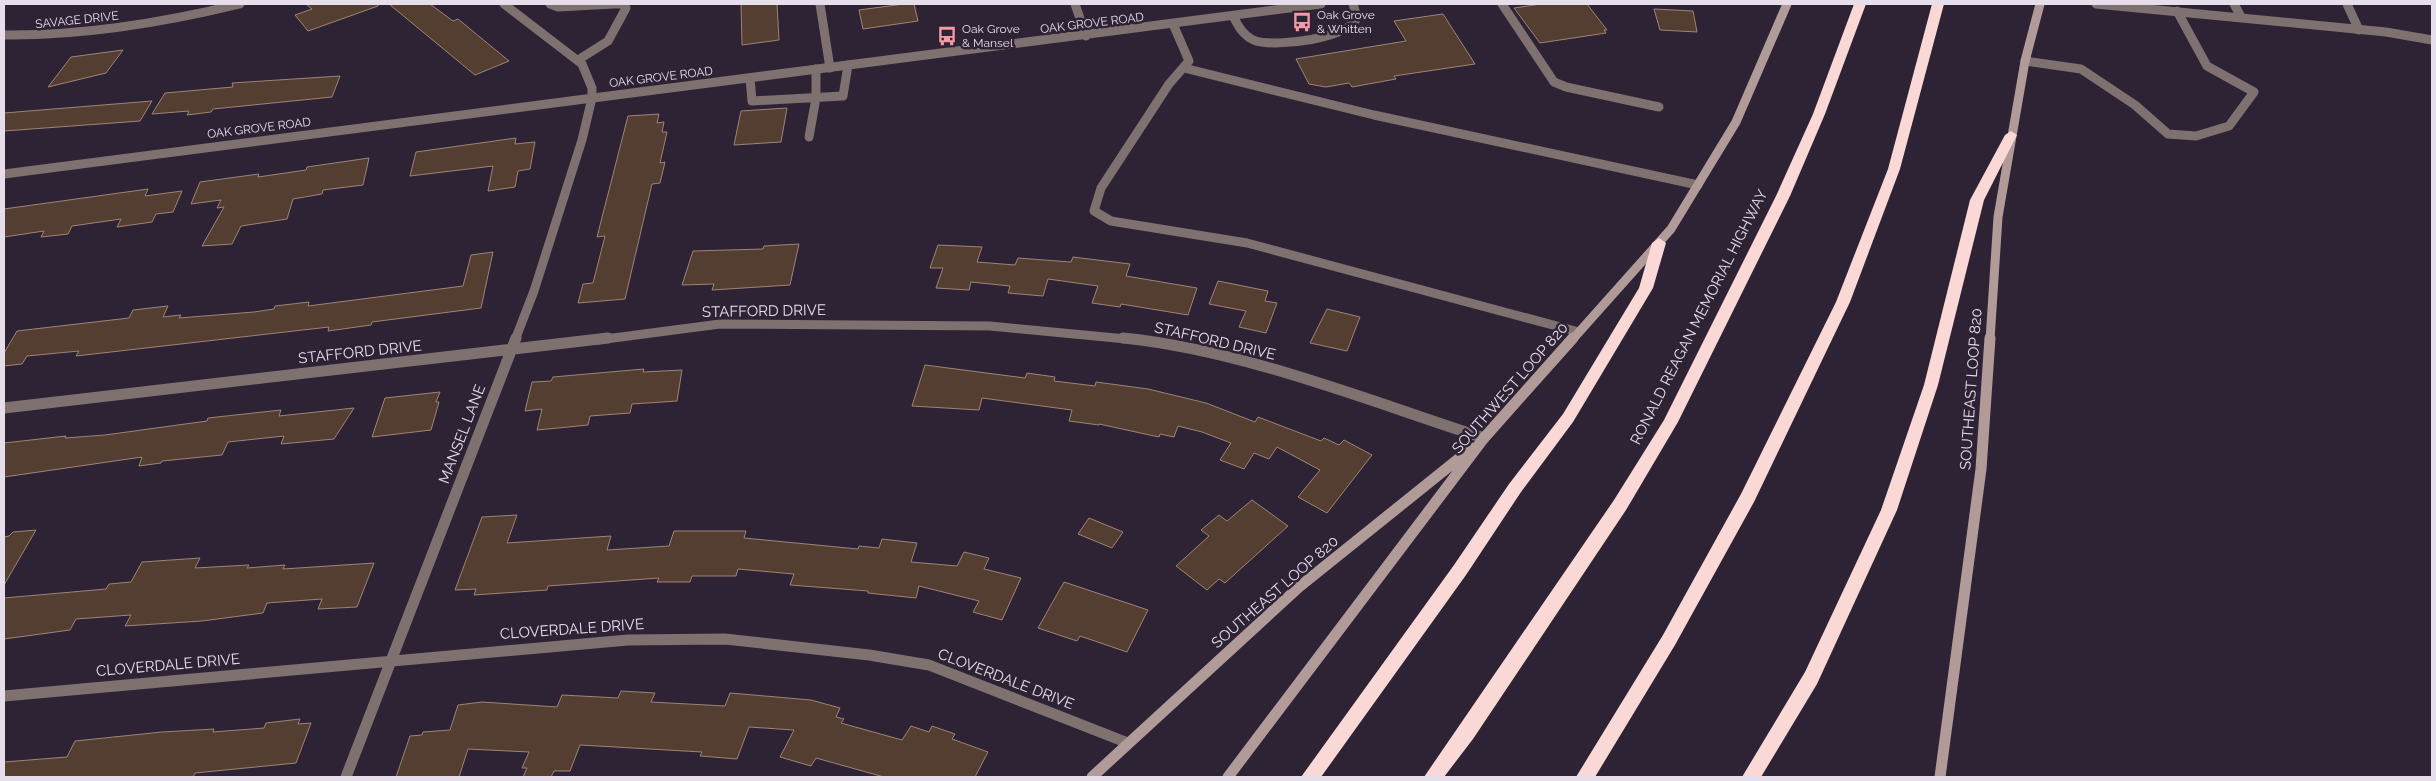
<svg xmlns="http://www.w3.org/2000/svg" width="2436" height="781" font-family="Raleway,sans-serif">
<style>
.building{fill:#543e32;stroke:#9e8476}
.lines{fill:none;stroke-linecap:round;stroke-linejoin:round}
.service{stroke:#7e7170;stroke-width:9}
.minor-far1{stroke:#7e7170;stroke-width:9}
.minor{stroke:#7e7170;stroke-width:11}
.tertiary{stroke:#7e7170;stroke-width:9}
.secondary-far1{stroke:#b09b99;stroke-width:9}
.secondary{stroke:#b09b99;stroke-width:11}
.motorway{fill:#f9d8d5;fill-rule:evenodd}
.labels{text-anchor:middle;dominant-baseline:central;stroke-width:5;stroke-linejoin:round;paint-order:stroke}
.far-poi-label{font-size:12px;fill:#e6deeb;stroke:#2e2235;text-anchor:start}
.far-street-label{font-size:12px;fill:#e6deeb;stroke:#2e2235}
.street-label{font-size:15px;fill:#e6deeb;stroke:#2e2235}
</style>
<rect width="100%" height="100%" fill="#2e2235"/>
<path class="building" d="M306 4H378V6L308 31 295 15 312 9Z
M389 4H430L453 21 458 19 509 61 475 75Z
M741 4H777L779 40 742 45Z
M904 4H914L918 21 863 29 859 10Z
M1541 4H1587L1607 30H1604L1606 33 1540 43 1514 8Z
M1654 9 1693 11 1697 32 1660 30Z
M1443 14 1475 64 1394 76 1396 79 1352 87 1349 83 1326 87 1309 84 1296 59 1406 41 1394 21Z
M123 50 106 73 48 87 71 57Z
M340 76 332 97 213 109 211 112 187 115 189 111 152 114 165 93 233 87 232 83Z
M152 101 140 121 4 131V113Z
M787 108 781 142 734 145 741 111Z
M659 114 657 123 664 122 662 132H667L660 163 665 162 660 183 652 184 625 299 578 303 583 284 593 283 605 236 597 237 628 116Z
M516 138 515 144 535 142 530 169 518 171 515 187 488 191 493 166 410 176 416 152Z
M369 158 363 185 323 190 322 194 293 199 287 219 241 226 232 244 202 246 224 207 217 208 221 200 191 204 200 182 259 174 258 177 306 170 307 167Z
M148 189 145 196 182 191 173 212 156 214 152 222 117 227 121 219 72 226 68 234 41 237 44 231 4 237V209Z
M799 244 790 285 712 290 714 284 682 285 693 251 763 249 764 246Z
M938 245 982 247 977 262 1015 265 1018 258 1071 262 1073 257 1130 264 1126 276 1197 288 1188 315 1121 304 1120 307 1092 303 1098 286 1048 279 1043 296 1008 293 1010 286 971 282 969 290 936 288 943 268H930Z
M493 252 481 308 372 322 371 325 328 331 329 327 76 356 79 351 27 356 22 364 4 366V353L17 331 129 318 133 310 168 306 163 317 181 315 179 318 254 312 274 309 275 306 309 302 308 306 463 286 471 255Z
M1218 281 1268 291 1265 301 1277 303 1266 333 1239 327 1246 311 1209 304Z
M1327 309 1360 317 1347 351 1310 343Z
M925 365 1025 378 1027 373 1055 377 1054 381 1095 386 1096 382 1148 389 1206 403 1255 422 1258 417 1321 441 1324 438 1339 445 1344 440 1372 455 1327 513 1298 497 1320 470 1277 447 1269 459 1254 453 1244 469 1220 460 1231 443 1202 432 1178 426 1174 437 1160 434 1159 437 1099 424V425L1069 421 1072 410 982 398 979 410 912 406Z
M644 369 643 372 682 370 677 401 632 404 630 413 590 416 588 425 558 428 537 430 542 409 525 411 532 382 551 381 553 377Z
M440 392 436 402H439L431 430 372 437 385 398Z
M354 408 334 439 281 444 284 436 228 442 222 455 162 461 161 463 139 466 142 457 4 477V443L66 436 65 438 105 435 207 421 208 418 281 410 279 416Z
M1252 500 1288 526 1225 583 1219 579 1207 590 1176 566 1209 536 1201 530 1219 515 1227 521Z
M517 515 507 543 611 536 607 550 669 546 674 531H746L744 538 858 549 859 546 879 548 882 539 917 543 911 562 957 566 964 552 989 558 984 569 1021 578 1002 620 973 612 979 601 919 586 916 598 868 593V591L790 585 794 574 738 569 736 576H692L690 582H657L659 578 548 586 547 590 474 595 476 589 455 590 482 517Z
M1089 518 1123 532 1112 548 1078 534Z
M36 530 4 585V537L9 536 13 532Z
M200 558 195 568 249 565 247 568 285 565 283 569 374 563 357 607 318 609 322 599 267 603 263 613 202 621 125 626 131 615 76 619 70 630 4 639V598L106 589 109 584 131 582 142 562Z
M1064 582 1148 610 1127 652 1080 636 1077 641 1038 628Z
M621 691 655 693 651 702 725 706 730 693 811 700 840 708 836 717 844 719 841 723 902 740 911 726 929 732 932 726 955 734 952 739 988 752 975 777H884L816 758 811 766 780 757 794 730 749 727 737 759 700 756 702 752 580 745 570 771H554L551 777H523L527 768H522L529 752 468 749 459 777H396L410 736 422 735 423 732 450 730 458 705 482 702 557 707 562 695 618 698Z
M300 719 298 724 311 723 296 763 195 773 193 777H4V762L67 757 75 741 162 732 214 729 213 732 264 728 266 723Z"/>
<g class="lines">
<path class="service" d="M550 4 558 7 614 4
M1502 4 1554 82 1566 87 1659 107
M2234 4 2241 17
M2347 4 2359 30
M1233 16C1238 26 1244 37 1256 41 1276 47 1350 39 1357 17L1353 4
M1173 24 1189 61 1169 84 1101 188 1094 211 1111 221 1247 243 1579 332
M578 60 608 41 626 8 624 4H616
M2025 61 2081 69 2135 105 2168 134 2196 136 2229 126 2254 92 2207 66 2177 11
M1184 68 1374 115 1698 185
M750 78 752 101 843 96 848 65
M809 137 816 98V69"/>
<path class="minor-far1" d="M504 4 582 64 592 88V98L582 140 534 291 515 340
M820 4 830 68
M1075 4 1086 36
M4 35C84 36 162 23 240 4
M598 340 720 324 990 326 1137 340"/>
<path class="minor" d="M1123 338C1243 350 1369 401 1484 438
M4 408 608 338
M4 696 628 640 725 639 869 655 929 665 1128 743
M346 777 516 338"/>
<path class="tertiary" d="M2096 4 2386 32 2432 40
M4 174 1321 4"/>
<path class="secondary-far1" d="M1572 340 1671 229 1736 122 1787 4
M1990 340 1998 217 2025 61 2040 4"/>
<path class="secondary" d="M1092 777 1299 587 1472 448
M1228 777 1484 438 1573 338
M1940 777 1981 469 1990 338"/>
<path class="motorway" d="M1854 4H1866L1825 114 1790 196 1678 422 1626 510 1473 739 1444 777H1424L1614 500 1664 420 1776 196 1813 114Z
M1932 4H1944L1900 169 1850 302 1754 502 1675 645 1595 777H1576L1663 635 1741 494 1836 302 1888 169Z
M2011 131 2017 135 1984 200 1938 385 1897 510 1817 684 1761 777H1742L1805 672 1881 510 1924 385 1970 200 2005 135Z
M1659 238 1666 243 1653 288 1573 422 1521 492 1466 575 1321 777H1301L1454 565 1509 484 1563 414 1639 288 1652 243Z"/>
</g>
<defs>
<symbol id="bus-bare" viewBox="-9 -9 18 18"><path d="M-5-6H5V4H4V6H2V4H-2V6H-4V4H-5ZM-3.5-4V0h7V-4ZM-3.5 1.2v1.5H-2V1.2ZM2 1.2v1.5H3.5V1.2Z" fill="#f49aa5" stroke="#2e2235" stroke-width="2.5" paint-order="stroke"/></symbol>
</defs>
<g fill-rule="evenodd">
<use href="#bus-bare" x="1288" y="8" width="28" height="28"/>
<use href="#bus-bare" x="933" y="22" width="28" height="28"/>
</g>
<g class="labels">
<g class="far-poi-label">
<text x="1317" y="15">Oak Grove<tspan x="1317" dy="14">&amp; Whitten</tspan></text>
<text x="962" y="29">Oak Grove<tspan x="962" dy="14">&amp; Mansel</tspan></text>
</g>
<g class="far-street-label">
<text transform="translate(77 20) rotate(-6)">SAVAGE DRIVE</text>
<text transform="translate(1092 23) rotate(-7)">OAK GROVE ROAD</text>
<text transform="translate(661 77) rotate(-7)">OAK GROVE ROAD</text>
<text transform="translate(259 128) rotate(-7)">OAK GROVE ROAD</text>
</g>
<g class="street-label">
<text transform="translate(764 311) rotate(-1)">STAFFORD DRIVE</text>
<text transform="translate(1699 317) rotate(-63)">RONALD REAGAN MEMORIAL HIGHWAY</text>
<text transform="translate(1215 341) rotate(13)">STAFFORD DRIVE</text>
<text transform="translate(360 352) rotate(-6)">STAFFORD DRIVE</text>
<text transform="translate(1510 388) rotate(-49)">SOUTHWEST LOOP 820</text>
<text transform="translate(1971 389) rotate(-86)">SOUTHEAST LOOP 820</text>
<text transform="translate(462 434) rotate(-69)">MANSEL LANE</text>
<text transform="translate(1275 592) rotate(-41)">SOUTHEAST LOOP 820</text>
<text transform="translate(572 629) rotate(-4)">CLOVERDALE DRIVE</text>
<text transform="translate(168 665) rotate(-5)">CLOVERDALE DRIVE</text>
<text transform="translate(1006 679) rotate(21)">CLOVERDALE DRIVE</text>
</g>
</g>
<rect width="2436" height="781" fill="none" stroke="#e6deeb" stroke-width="10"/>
</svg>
